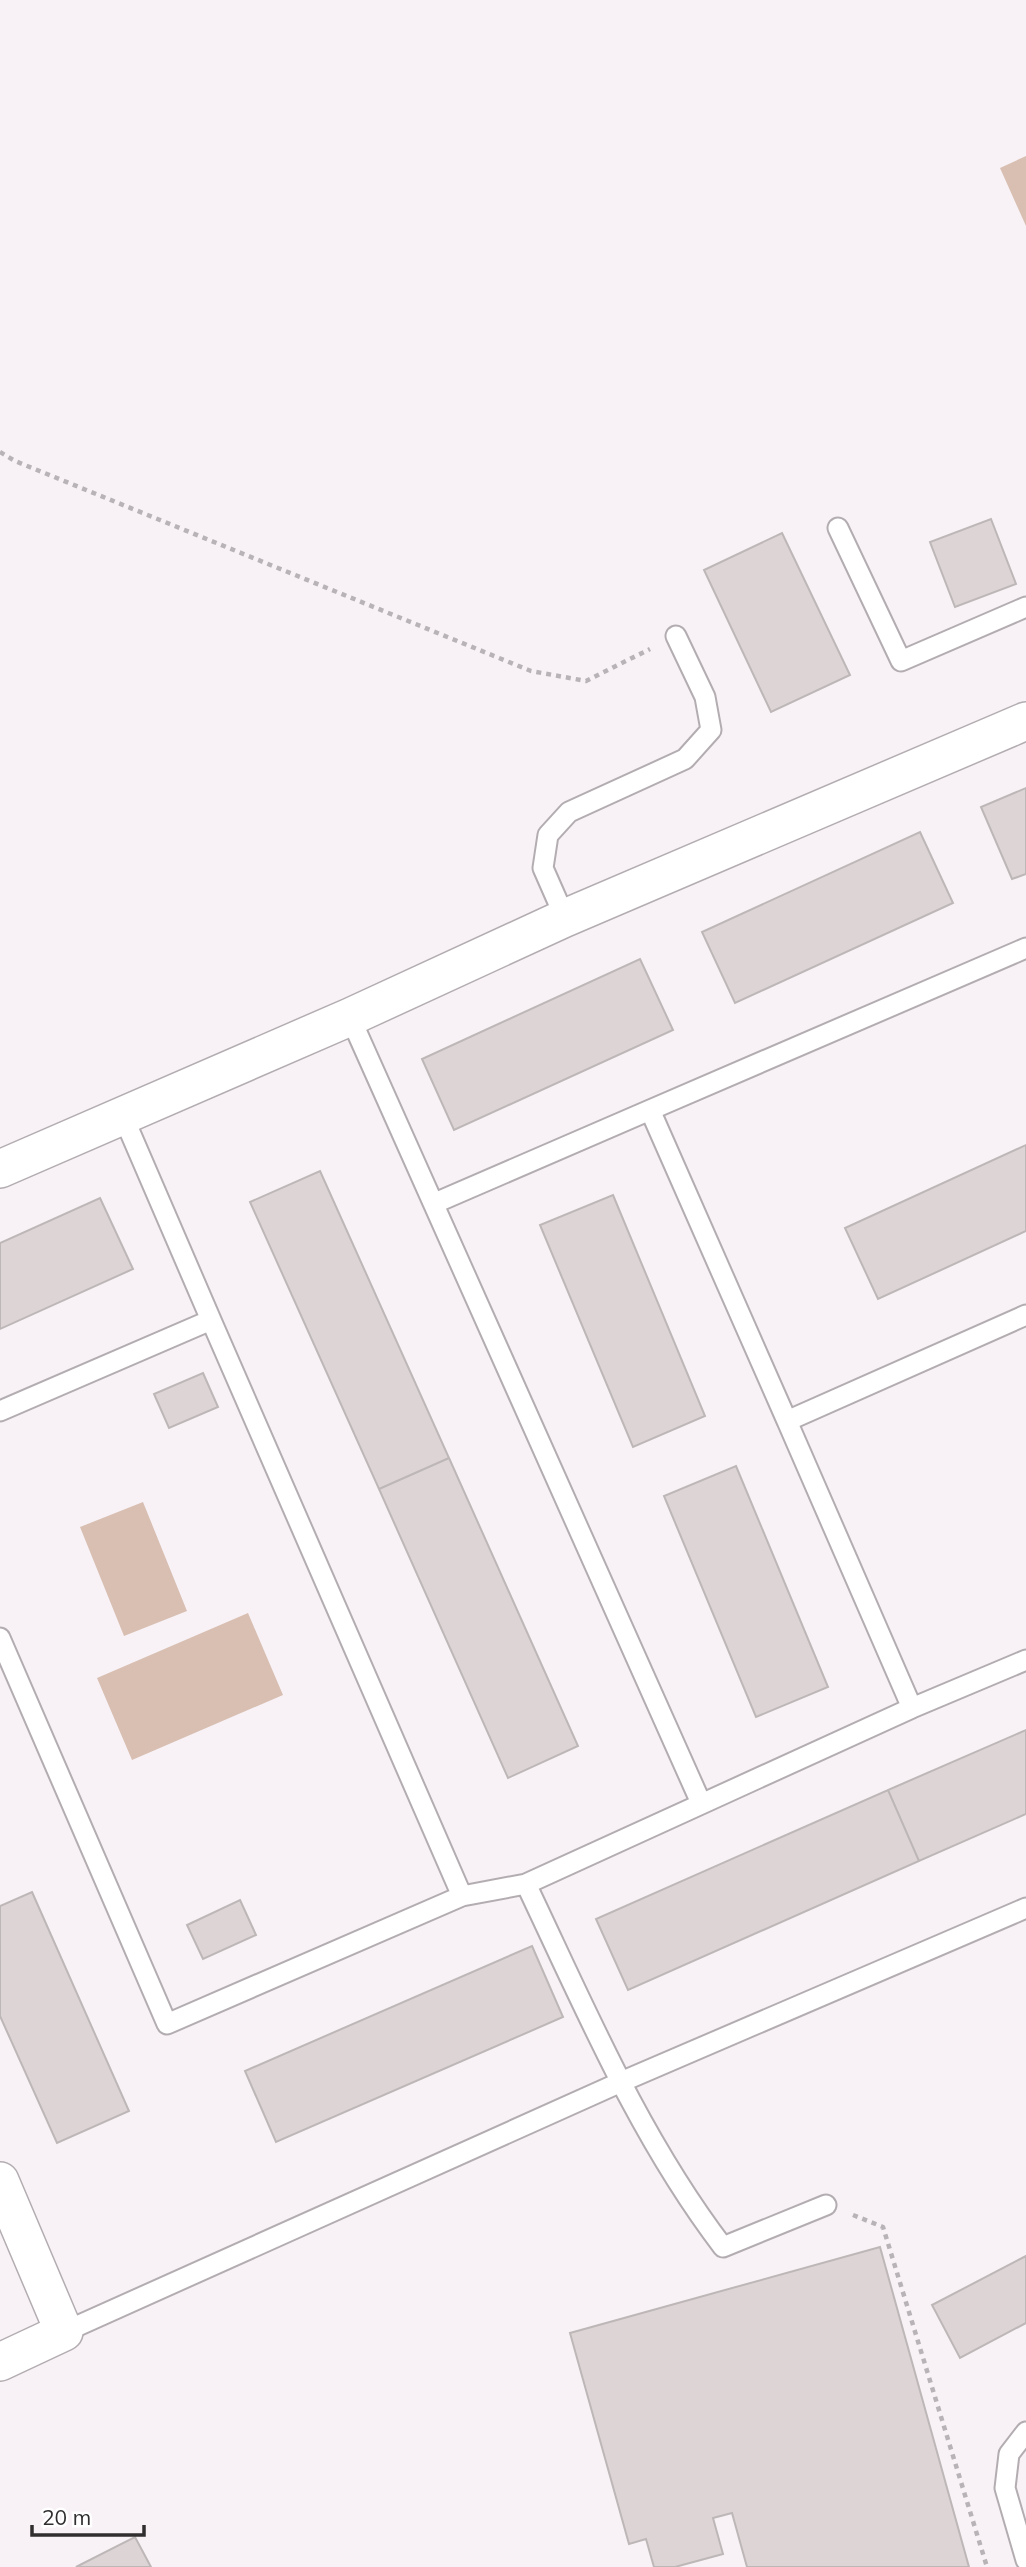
<svg xmlns="http://www.w3.org/2000/svg" width="1026" height="2567" font-family="Mulish,sans-serif">
<style>
.green{fill:#d8bfb2}
.building{fill:#ddd5d5;stroke:#beb7b7;stroke-width:2}
.lines{fill:none;stroke-linecap:round;stroke-linejoin:round}
.lane-casing{stroke:#b3adb1;stroke-width:23}
.street-casing{stroke:#b3adb1;stroke-width:40}
.path{stroke:#b8b3b6;stroke-width:4.5;stroke-dasharray:5 5;stroke-linecap:butt}
.lane{stroke:#fff;stroke-width:19}
.street{stroke:#fff;stroke-width:37}
</style>
<rect width="100%" height="100%" fill="#f8f2f6"/>
<path class="green" d="M1026 156V226L1000 168Z
M143 1502 187 1611 124 1636 80 1527Z
M248 1613 283 1695 132 1760 97 1678Z"/>
<path class="building" d="M991 519 1016 584 955 607 930 542Z
M782 533 850 675 771 712 704 570Z
M1026 788V874L1012 879 981 807Z
M920 832 953 903 735 1003 702 932Z
M640 959 673 1030 454 1130 422 1059Z
M1026 1145V1231L878 1299 845 1228Z
M320 1171 449 1458 379 1489 250 1202Z
M613 1195 705 1416 633 1447 540 1225Z
M100 1198 133 1269 0 1329V1243Z
M203 1373 218 1407 169 1428 154 1394Z
M449 1458 578 1746 508 1778 379 1489Z
M736 1466 828 1687 756 1717 664 1496Z
M1026 1730V1814L919 1861 888 1790Z
M888 1790 919 1861 628 1990 596 1919Z
M32 1892 129 2111 57 2143 0 2016V1906Z
M240 1900 256 1935 203 1959 187 1925Z
M532 1946 563 2017 276 2142 245 2071Z
M880 2247 969 2567H747L732 2513 713 2518 723 2554 675 2567H654L646 2539 629 2544 570 2333Z
M1026 2256V2323L960 2358 932 2305Z
M135 2537 151 2567H76Z"/>
<g class="lines">
<defs>
<path id="lane" d="M838 528 901 661 1026 607
M565 918 543 868 548 835 569 812 685 759 711 730 705 697 676 636
M1026 948 650 1110 787 1421 1026 1315
M350 1017 701 1803
M435 1203 650 1110
M211 1320 462 1896
M0 1411 211 1320 123 1116
M787 1421 912 1708
M0 1638 167 2024 462 1896 526 1884 912 1708 1026 1660
M526 1884C585 2008 639 2137 723 2247L826 2205
M64 2332 621 2082 1026 1908
M1026 2432 1009 2454 1005 2488 1026 2560"/>
<path id="street" d="M0 1169 350 1017 565 918 1026 721
M0 2181 64 2332 0 2362"/>
</defs>
<use href="#lane" class="lane-casing"/>
<use href="#street" class="street-casing"/>
<path class="path" d="M0 452 15 461 531 671 586 681 650 649
M853 2215 883 2227 987 2567"/>
<use href="#lane" class="lane"/>
<use href="#street" class="street"/>
</g>
<path d="M32 2525v10h112v-10" fill="none" stroke="#302e2f" stroke-width="3.5"/>
<text x="42" y="2525" font-size="21" fill="#302e2f" stroke="#ffffff" stroke-width="5" paint-order="stroke">20 m</text>
</svg>
